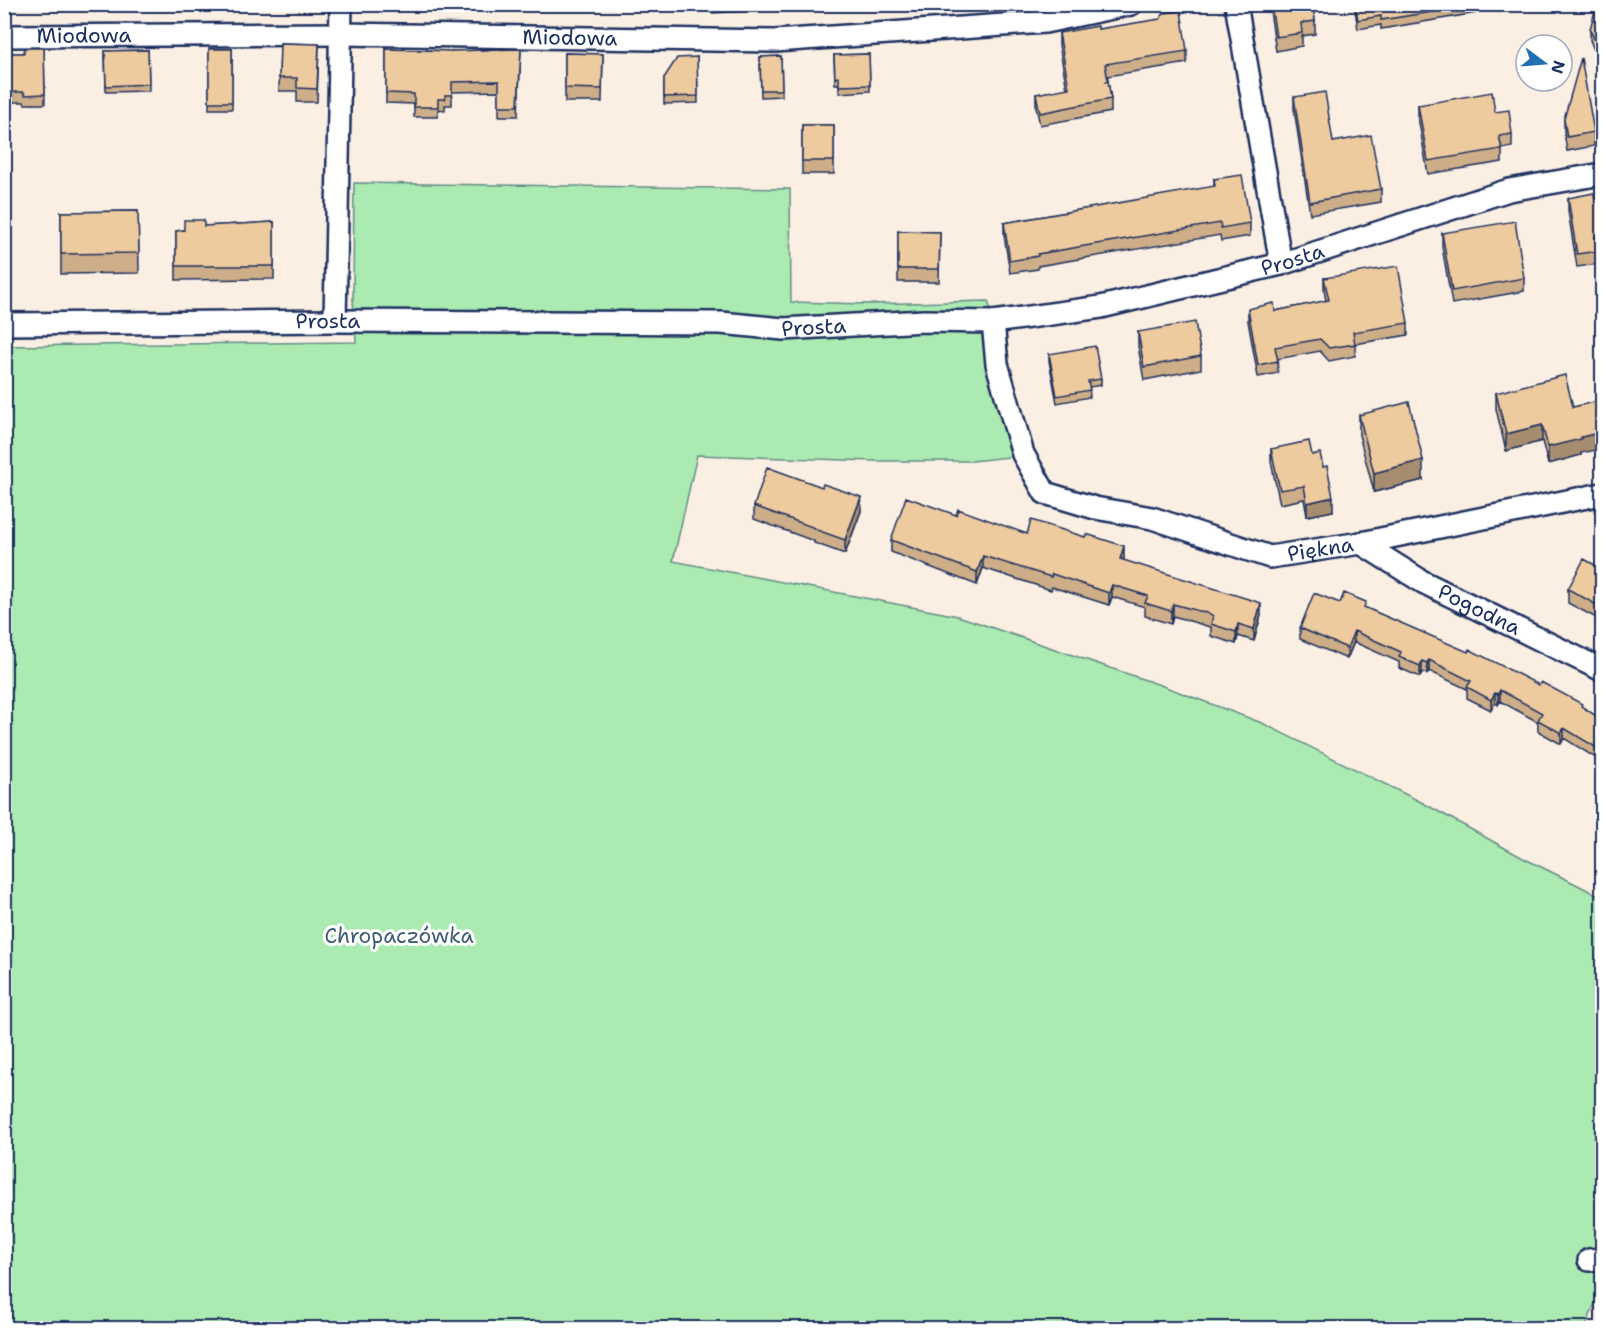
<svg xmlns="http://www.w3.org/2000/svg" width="1607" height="1333" font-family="'Shantell Sans',sans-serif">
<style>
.green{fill:#abeab1;stroke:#638c88;stroke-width:1.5}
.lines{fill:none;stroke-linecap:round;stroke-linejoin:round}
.street-casing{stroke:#1b2f5e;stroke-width:26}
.street{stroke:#fff;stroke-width:21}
.wall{fill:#cdae89;stroke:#1b2f5e;stroke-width:1.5}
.shaded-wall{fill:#a78d6f;stroke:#1b2f5e;stroke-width:1.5}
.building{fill:#eeca9f;stroke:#1b2f5e;stroke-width:1.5}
.labels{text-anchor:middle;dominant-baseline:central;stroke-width:6;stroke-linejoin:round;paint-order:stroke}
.street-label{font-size:21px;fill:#1b2f5e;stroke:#fff}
.park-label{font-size:21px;fill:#3f5e73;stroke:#fff}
</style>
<rect width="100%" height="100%" fill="#faefe2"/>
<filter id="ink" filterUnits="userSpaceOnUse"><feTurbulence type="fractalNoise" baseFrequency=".0167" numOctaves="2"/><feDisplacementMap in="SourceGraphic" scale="12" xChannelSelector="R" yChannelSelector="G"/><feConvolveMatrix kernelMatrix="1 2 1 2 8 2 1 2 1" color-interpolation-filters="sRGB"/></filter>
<g filter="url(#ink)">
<path class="green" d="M354 183 790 189 791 302 868 304 988 301 1011 383 1036 454 972 461H874L697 455 673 561 958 616 1163 686 1262 723 1423 803 1523 858 1602 897V1286L1585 1328H5L4 346 356 342 353 300Z"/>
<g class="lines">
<defs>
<g id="street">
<path d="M1236 4 1281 264"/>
<path id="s1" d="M4 36 341 34 775 41 1045 22 1131 4"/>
<path d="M335 321 341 4"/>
<path id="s2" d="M993 322 997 364 1023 454 1045 493 1095 508 1152 518 1270 557 1361 543 1602 494"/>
<path id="s3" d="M4 324 335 321 721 323 783 329 924 321 993 322 1101 307 1281 264 1509 190 1602 174"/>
<path id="s4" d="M1361 543 1423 582 1602 670"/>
<path d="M1589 1260 1602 1259"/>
</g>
</defs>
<use href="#street" class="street-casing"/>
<use href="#street" class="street"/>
</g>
<path class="wall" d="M711 4H771V6H749V11L711 13Z
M1007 4H1038V5L1007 7Z
M1270 4H1313L1315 21V34L1302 36V46L1276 51 1270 11Z
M1354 4H1511L1476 12V13L1381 29V25L1358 29Z
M1602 4V70L1590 40V29Z
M1098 29 1187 51V63L1107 76 1111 99V112L1040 125 1036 107V94L1067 89 1059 45V33Z
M280 43 319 44 317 102H297V91H279Z
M44 48 45 104H25L24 102H4V53H24Z
M209 49H232V109H209Z
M386 49 452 51 521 49 518 116H499V91L452 92V105H445V110L438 109V117H414V104L386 103Z
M148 50 149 91 106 92 105 51Z
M565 53 603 54 602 102H565Z
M869 54 870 91 839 93V84H835L834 55Z
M781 56 782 96 761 97 760 57Z
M697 57 698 103 664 104V78Z
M1294 97 1333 142 1381 189V202L1310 214 1294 109Z
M1418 105 1495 112 1512 134V147L1502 149V162L1428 174 1418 117Z
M1564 119 1594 132V146L1567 151 1564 132Z
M802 125H834V174H802Z
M1214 179 1250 223V236L1221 241 1220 235 1038 266V269L1010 273 1004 235V223L1214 187Z
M1568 198 1595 202 1602 201V249L1598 250V264L1577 267 1568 211Z
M138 211 139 273 61 274V212Z
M274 222V279L176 280V231L184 230 204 226Z
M898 231 940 232 939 282H898Z
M1442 233 1524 278V291L1452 304 1442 247Z
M1324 278 1408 323V335L1355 344V356L1329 361 1320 351 1277 359 1278 373 1258 377 1248 321V309L1275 311 1326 301 1324 290Z
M1138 332 1201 356V369L1144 380 1138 346Z
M1049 354 1101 379V385L1089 387 1090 397 1057 403 1049 361Z
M1496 393 1581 453V455L1548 464 1542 441 1506 451 1496 409Z
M1359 415 1423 480 1374 492 1359 435Z
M1271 449 1312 455 1333 511 1307 516 1304 499 1280 504 1271 462Z
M754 506 861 511 845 554 814 543V541L754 519Z
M956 515 1027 534 1124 558 1123 560 1261 615 1254 641 1238 636 1236 644 1211 636V627H1210L1173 616 1171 624 1145 616V607L1112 597 1109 605 1052 587 1051 590 983 568 977 585 891 552V540Z
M1602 569V621L1568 603V589Z
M1340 603 1366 608 1582 707 1602 720V762L1564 738 1561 744 1538 731V722L1500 701 1498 705 1495 703 1491 710 1467 698V689L1429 671 1427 674 1422 672 1420 677 1399 668V662L1354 642 1347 659 1300 639V628Z"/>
<path class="shaded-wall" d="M1476 4H1511L1476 12Z
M1542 425V441L1506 451V434Z
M1602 432V449L1581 453V455L1548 464V447L1581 437Z
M1423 460V480L1374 492V473Z
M861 497V511L845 554V540Z
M1333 497V511L1307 516V503Z
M1124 546V558L1120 572V559Z
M983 556V568L977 585V572Z
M1112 585V597L1109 605V593Z
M1261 603V615L1254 641V629Z
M1173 604V616L1171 624V611Z
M1238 624V636L1236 644V632Z
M1354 631V642L1347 659V648Z
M1429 660V671L1427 674V663Z
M1422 661V672L1420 677V666Z
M1500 690V701L1498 705V694Z
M1495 693V703L1491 710V700Z
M1564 728V738L1561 744V733Z"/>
<path class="building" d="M1271 4H1313L1315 21 1301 23 1302 33 1276 37Z
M1355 4H1476V5L1381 20V16L1358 20Z
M1597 4H1602V59L1590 29Z
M1181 11 1187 51 1105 64 1108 80 1105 82 1108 81 1111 99 1040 113 1036 94 1069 88 1059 33 1098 26V29L1160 19 1164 13Z
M280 43 319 44 317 89 297 88V78H279Z
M24 48H44L45 94 25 95 24 92H4V53H24Z
M209 49H232V102H209Z
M386 49 452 51 521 49 518 106H499V81L452 82V95H445V99H438V107H414V94L386 93Z
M148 50 149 84 106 86 105 51Z
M565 53 603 54 602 89 565 88Z
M869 54 870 85 839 86V77L835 78 834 55Z
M781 56 782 90H761L760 57Z
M697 57 698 96 664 97V78L677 58Z
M1581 58 1594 132 1567 137 1564 119Z
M1325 92 1333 142 1371 135 1381 189 1310 202 1294 97Z
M1492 92 1495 112 1509 110 1512 134 1499 136 1502 149 1428 161 1418 105Z
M802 125H834V161H802Z
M1242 175 1250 223 1221 228 1220 223 1038 254V256L1010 261 1004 223 1215 186 1214 179Z
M1594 193 1595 202 1602 201V236L1595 237 1598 251 1577 254 1568 198Z
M138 211 139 253 61 254V212Z
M184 220H204V226L274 222V266H176V231L184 230Z
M1515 221 1524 278 1452 291 1442 233Z
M898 231 940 232 939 269H898Z
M1398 266 1408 323 1353 332 1355 344 1329 348 1320 339 1275 347 1278 361 1258 365 1248 309 1274 303 1275 311 1329 300 1324 278Z
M1195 322 1201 356 1144 367 1138 332Z
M1095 346 1101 379 1088 381 1090 390 1057 396 1049 354Z
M1565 375 1573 407 1602 400V432L1581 437V439L1548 447 1542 425 1506 434 1496 393Z
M1409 402 1423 460 1374 473 1359 415Z
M1309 441 1312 455 1320 453 1323 467 1327 466 1333 497 1307 503 1304 486 1280 490 1271 449Z
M767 467 822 487 823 484 861 497 845 540 814 529 815 528 754 506Z
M906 497 956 515 958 509 1027 534 1031 520 1085 537 1086 534 1124 546 1120 559 1261 603 1254 629 1238 624 1236 632 1211 624 1213 616 1210 614 1173 604 1171 611 1145 603 1148 596 1112 585 1109 593 1052 574 1051 577 983 556 977 572 891 540Z
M1584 559 1602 569V608L1568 589Z
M1314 593 1340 603 1344 593 1366 602 1364 607 1468 652 1469 649 1539 685 1541 682 1582 704 1581 706 1602 720V751L1564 728 1561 733 1538 720 1542 713 1500 690 1498 694 1495 693 1491 700 1467 687 1471 681 1429 660 1427 663 1422 661 1420 666 1399 657 1401 652 1354 631 1347 648 1300 628Z"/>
</g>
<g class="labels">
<g class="street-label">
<text stroke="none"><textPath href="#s1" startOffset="80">Miodowa</textPath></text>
<text stroke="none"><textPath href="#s1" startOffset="566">Miodowa</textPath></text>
<text stroke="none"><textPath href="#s3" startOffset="1296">Prosta</textPath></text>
<text stroke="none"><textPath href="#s3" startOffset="324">Prosta</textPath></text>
<text stroke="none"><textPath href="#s3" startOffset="810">Prosta</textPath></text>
<text stroke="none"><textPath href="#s2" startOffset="466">Piękna</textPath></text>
<text stroke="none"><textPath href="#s4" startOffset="136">Pogodna</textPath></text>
</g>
<g class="park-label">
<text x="399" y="936">Chropaczówka</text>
</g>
</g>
<rect width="1607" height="1333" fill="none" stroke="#fff" stroke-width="24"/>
<rect x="12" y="12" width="1583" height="1309" fill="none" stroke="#1b2f5e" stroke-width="2" filter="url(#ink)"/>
<g transform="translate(1544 63) rotate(106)"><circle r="28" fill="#ffffff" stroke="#a4acbf" stroke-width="1.5"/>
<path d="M0-4.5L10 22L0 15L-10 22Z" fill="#1f6fb2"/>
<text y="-9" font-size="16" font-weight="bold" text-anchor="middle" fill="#1b2f5e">N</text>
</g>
</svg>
